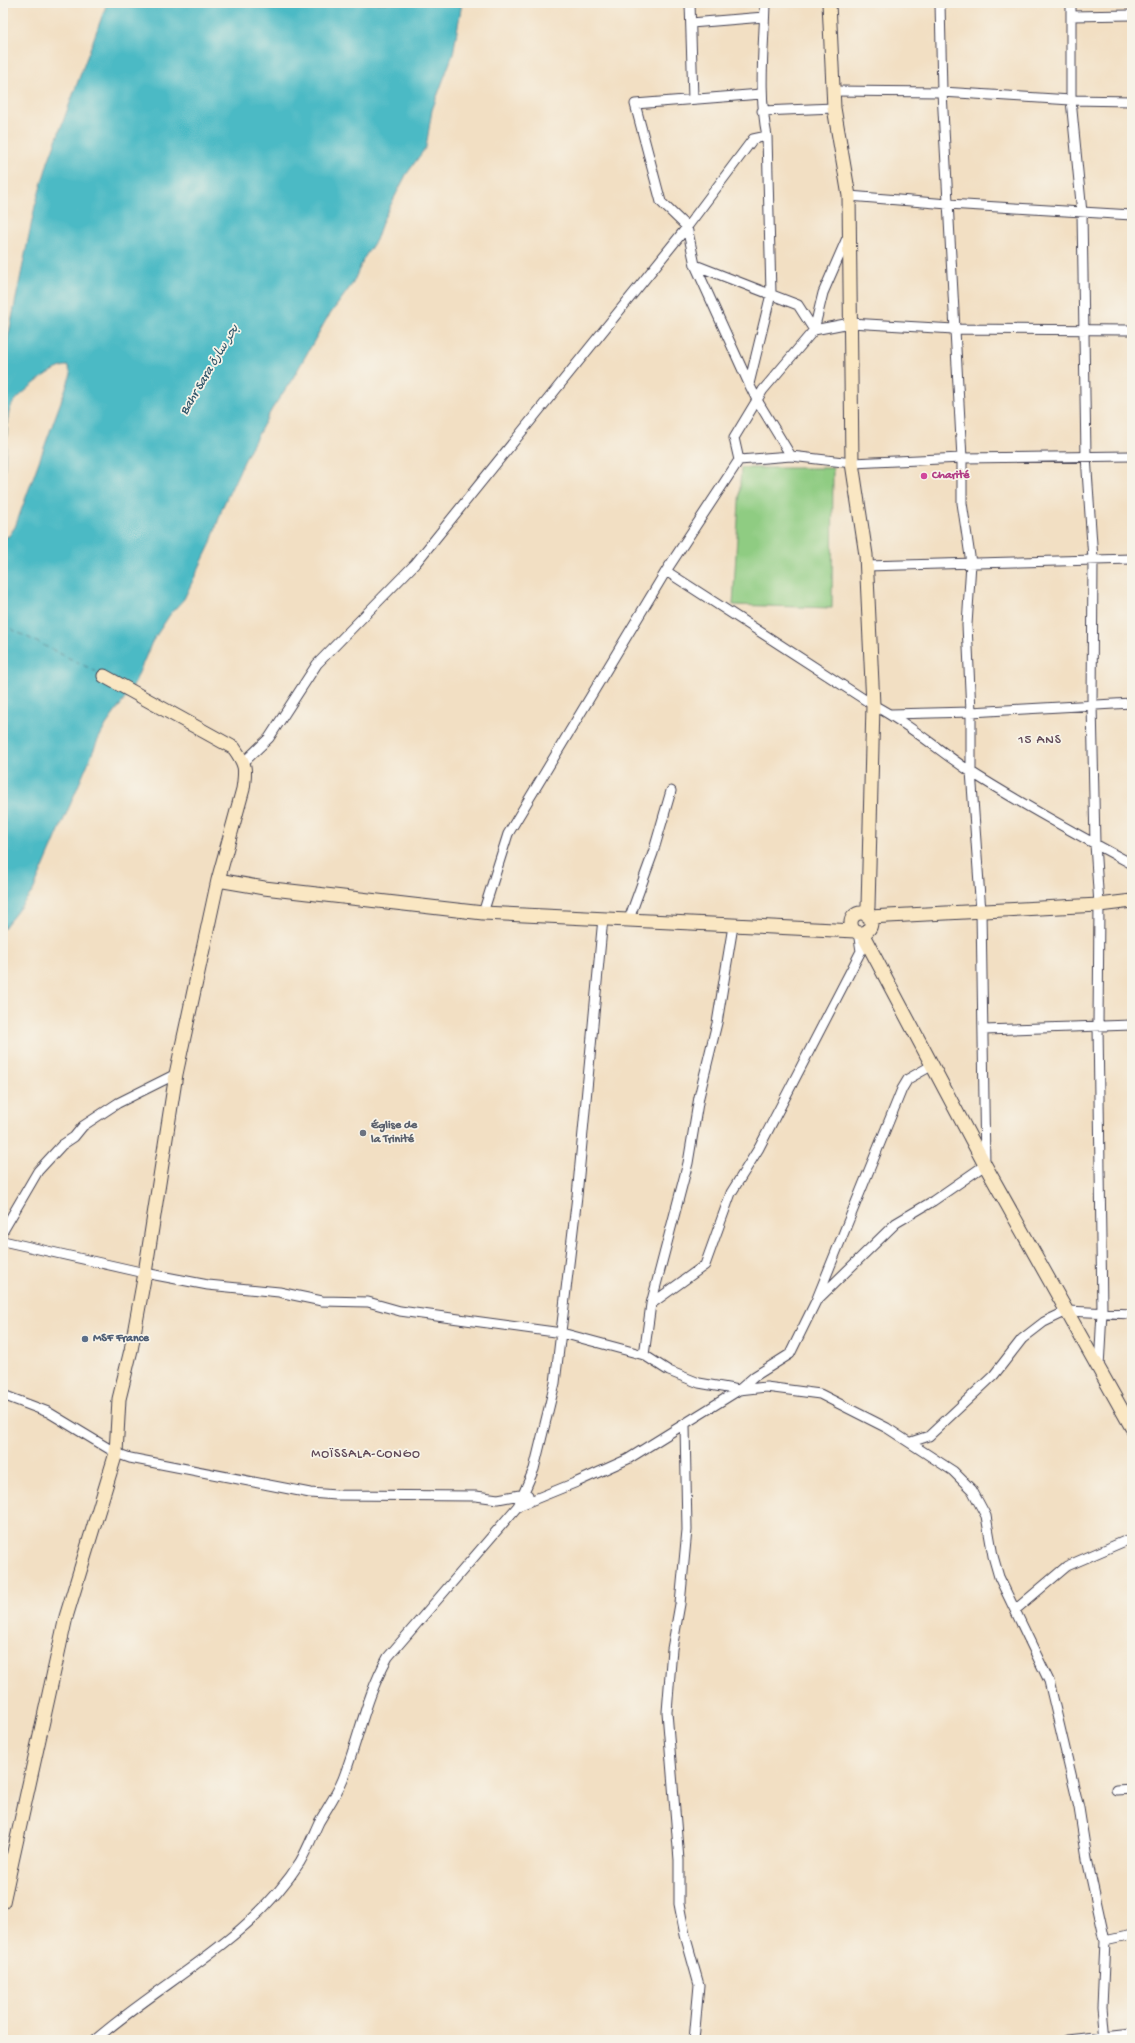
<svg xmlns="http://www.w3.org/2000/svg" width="1135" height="2043" font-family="'Gochi Hand','Playpen Sans Arabic',sans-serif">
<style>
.green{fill:#8fcc82;stroke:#58775e}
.water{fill:#4cbac5;stroke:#376e80}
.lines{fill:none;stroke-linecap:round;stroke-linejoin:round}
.ferry{stroke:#31576b;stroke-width:1;stroke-dasharray:5 4;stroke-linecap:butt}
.street-casing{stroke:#413e4f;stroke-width:11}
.secondary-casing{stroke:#413e4f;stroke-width:15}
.street{stroke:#fff;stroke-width:9}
.secondary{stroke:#fae7c3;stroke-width:13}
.hotel-dot{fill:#d1479c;stroke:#f7f3e8;stroke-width:1.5}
.worship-dot{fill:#6b7280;stroke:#f7f3e8;stroke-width:1.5}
.service-dot{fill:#5c6f8a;stroke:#f7f3e8;stroke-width:1.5}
.labels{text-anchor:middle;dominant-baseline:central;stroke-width:3.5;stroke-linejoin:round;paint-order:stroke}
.hotel-label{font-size:12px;font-weight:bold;fill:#b23c85;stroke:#f7f3e8;text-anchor:start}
.worship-label{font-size:12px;font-weight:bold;fill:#5b616d;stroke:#f7f3e8;text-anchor:start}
.service-label{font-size:12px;font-weight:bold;fill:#4e5e75;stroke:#f7f3e8;text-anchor:start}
.water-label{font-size:13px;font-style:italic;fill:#31576b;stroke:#f7f3e8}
.neighbourhood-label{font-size:13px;letter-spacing:1px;fill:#624b59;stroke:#f7f3e8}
</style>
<rect width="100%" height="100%" fill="#f7f3e8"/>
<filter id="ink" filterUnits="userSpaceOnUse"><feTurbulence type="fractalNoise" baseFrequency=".025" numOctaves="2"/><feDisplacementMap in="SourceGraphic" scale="8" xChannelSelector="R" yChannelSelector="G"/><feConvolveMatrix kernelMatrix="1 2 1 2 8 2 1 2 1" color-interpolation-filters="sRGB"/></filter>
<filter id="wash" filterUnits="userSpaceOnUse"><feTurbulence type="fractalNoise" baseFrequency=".012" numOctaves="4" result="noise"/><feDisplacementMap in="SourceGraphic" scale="16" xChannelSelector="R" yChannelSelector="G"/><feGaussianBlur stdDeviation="0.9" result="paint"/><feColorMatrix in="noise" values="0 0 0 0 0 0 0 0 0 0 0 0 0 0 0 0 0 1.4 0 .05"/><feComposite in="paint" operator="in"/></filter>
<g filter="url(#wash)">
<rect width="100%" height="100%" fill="#f2dfc3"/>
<path class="green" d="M741 468H833L832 608 733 605Z"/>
<path class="water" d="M107 3H462L453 54 432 110 426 147 406 175 383 220 376 240 364 258 353 283 326 320 293 378 272 409 248 453 223 506 210 545 184 599 171 613 152 642 132 689 106 725 98 740 33 891 3 929V536L8 537 15 527 71 374 68 366C55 365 25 390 16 400 11 405 9 410 8 417L3 493V362L35 206 48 162Z"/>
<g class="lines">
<path class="ferry" d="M3 625 99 673"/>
</g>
</g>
<g filter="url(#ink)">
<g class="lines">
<defs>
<path id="street" d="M690 3 693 99
M1071 3V100L1082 213 1086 456 1093 559 1092 704 1095 844 1099 905 1098 1026 1102 1312 1099 1367
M1071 16 1132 15
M691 23 764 17
M833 91 942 92 1071 100 1132 101
M761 94 635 104 661 202 687 227 695 265 749 384 757 400 791 456
M762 111 834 108
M849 196 948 204 1132 215
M695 265 798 305 814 330 850 323 954 329 1132 330
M749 384 771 294 767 136C758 92 764 48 765 3
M739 460 791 456 852 463 962 458 1132 456
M866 566 1132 559
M666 571 873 705C908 723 938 750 971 772 1023 805 1078 835 1132 864
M891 714 971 712 1132 703
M244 762 269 738 317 664 415 564 687 227 753 139 767 136
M483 913 508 834 666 571 739 460 734 438 763 390 814 330 823 293 847 238
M629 919 653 853 671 791
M984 1030 1132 1025
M3 1231 38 1171 62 1145 74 1137 83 1126 118 1103 176 1074
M3 1241 145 1273 208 1285 279 1292 322 1301 368 1302 400 1311 562 1333 644 1355 669 1371 699 1383 739 1390 766 1387 820 1394 887 1428 953 1471 972 1490 986 1516 993 1556 999 1577 1049 1681 1079 1808 1087 1859 1105 1941 1102 2007 1105 2040
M816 1301 896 1223 933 1201 985 1165 981 912 971 771V712L967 625 971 563 962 503V458L942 92 940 3
M651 1304 705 1265 731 1193 759 1148 861 951 858 932
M644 1355 651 1304 688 1163 699 1097 717 1023 733 926
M3 1395 48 1412 116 1453 130 1458 310 1493 336 1495 476 1496 498 1499 525 1494 528 1495
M685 1425 687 1530 680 1604 672 1649 667 1712 679 1860V1904L685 1935 699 1985 694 2040
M911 1442 929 1436 994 1375 1022 1339 1044 1322 1067 1311 1132 1314
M518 1506 534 1469 555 1383 577 1196 603 918
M1015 1610 1067 1566 1132 1538
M1116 1790 1132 1789
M1105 1941 1132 1935
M95 2040C161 1982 252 1939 300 1862 307 1850 313 1835 319 1822 327 1808 337 1794 343 1779 359 1738 366 1696 388 1657L518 1506 577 1482 628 1459 739 1390 755 1376 790 1354 816 1301 902 1089 908 1079 931 1066
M1067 2040 1132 2033"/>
<path id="secondary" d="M829 3 834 108 849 196 852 463 866 555 873 705 868 907 866 915
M218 880 264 888 483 913 855 931
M851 923a10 10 0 1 1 20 0a10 10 0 1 1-20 0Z
M869 917 1099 905 1132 901
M862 933 985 1165 1132 1428
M3 1902 66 1617 116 1453 119 1399 131 1350 145 1273 176 1074 218 880 243 789C246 768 246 765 234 748L104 676"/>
</defs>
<use href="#street" class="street-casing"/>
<use href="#secondary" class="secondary-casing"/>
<use href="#street" class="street"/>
<use href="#secondary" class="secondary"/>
</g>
</g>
<circle class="hotel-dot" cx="924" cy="476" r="4"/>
<circle class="worship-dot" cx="363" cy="1133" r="4"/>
<circle class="service-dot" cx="85" cy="1339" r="4"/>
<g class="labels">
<g class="hotel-label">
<text x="932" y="476">Charité</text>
</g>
<g class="worship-label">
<text x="371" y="1126">Église de<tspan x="371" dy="14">la Trinité</tspan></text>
</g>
<g class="service-label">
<text x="93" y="1339">MSF France</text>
</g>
<g class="water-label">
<text transform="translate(210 370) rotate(-59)">Bahr Sara بحر سارة</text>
</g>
<g class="neighbourhood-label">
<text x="1040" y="740">15 ANS</text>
<text x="366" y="1454">MOÏSSALA-CONGO</text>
</g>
</g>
<rect width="1135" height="2043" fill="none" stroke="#f7f3e8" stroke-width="16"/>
</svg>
